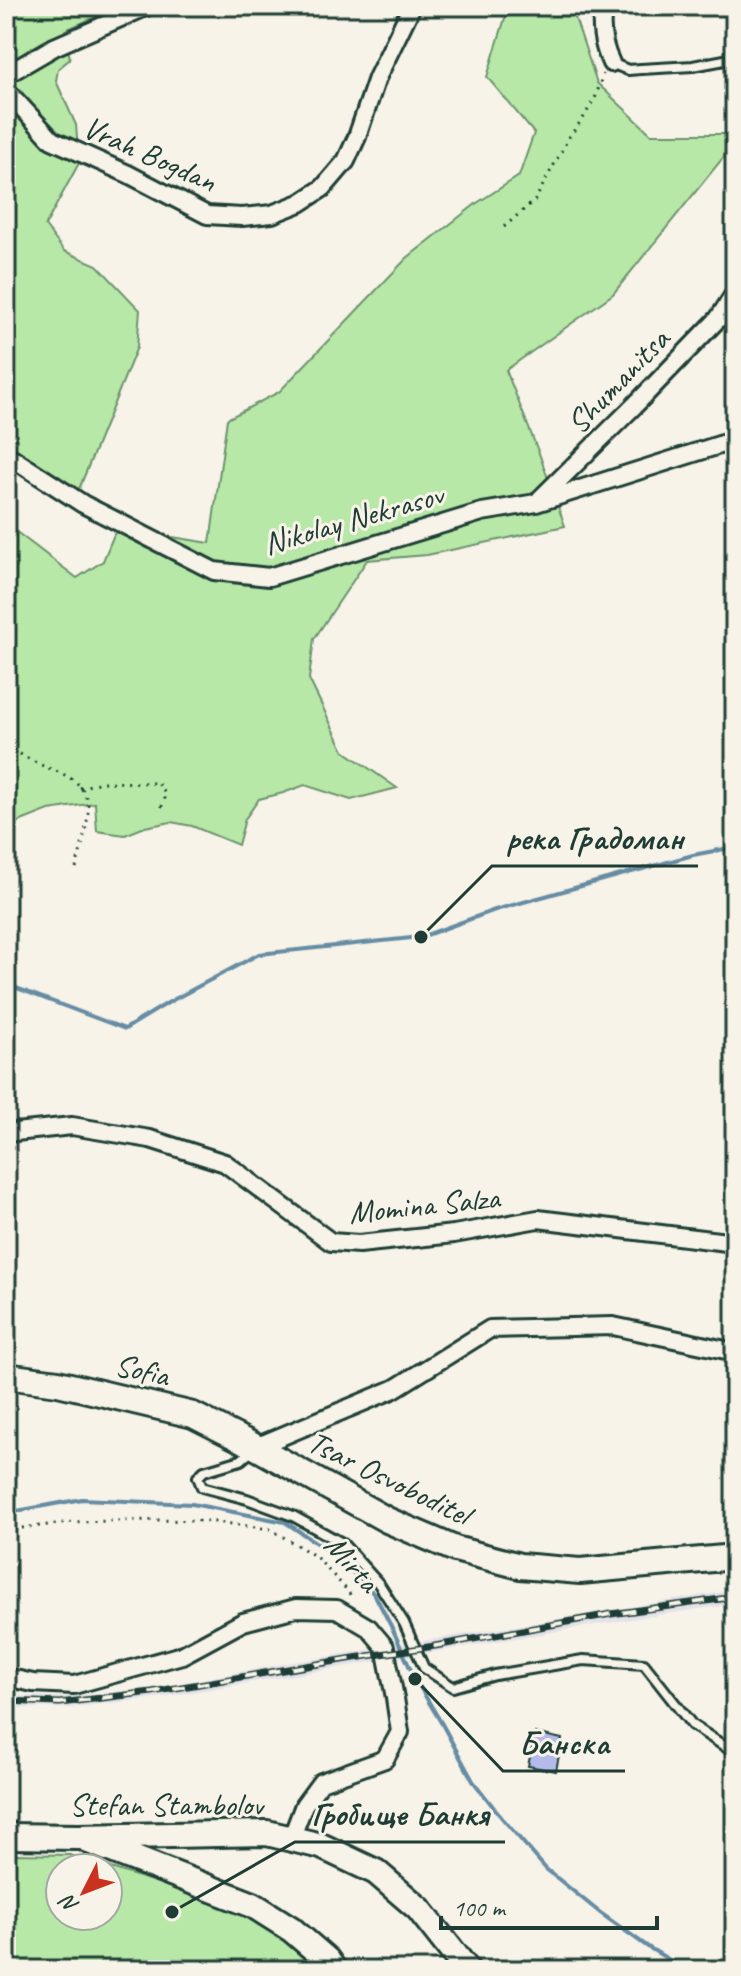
<svg xmlns="http://www.w3.org/2000/svg" width="741" height="1976" font-family="Caveat,sans-serif">
<style>
.built{fill:#e3e2e9}
.green{fill:#b8e8a7;stroke:#6c926e;stroke-width:2;fill-rule:evenodd}
.lines{fill:none;stroke-linecap:round;stroke-linejoin:round}
.stream{stroke:#668ca4;stroke-width:4}
.building{fill:#b4baeb;stroke:#1f3d34;stroke-width:2}
.lane-casing{stroke:#1f3d34;stroke-width:14}
.street-casing{stroke:#1f3d34;stroke-width:22}
.secondary-casing{stroke:#1f3d34;stroke-width:30}
.path{stroke:#1f3d34;stroke-width:3;stroke-dasharray:2 6;stroke-linecap:butt}
.lane{stroke:#f7f3e8;stroke-width:8}
.street{stroke:#f7f3e8;stroke-width:16}
.secondary{stroke:#f7f3e8;stroke-width:24}
.rail-casing{stroke:#1f3d34;stroke-width:7}
.rail{stroke:#f7f3e8;stroke-width:4;stroke-dasharray:12;stroke-linecap:butt}
.labels{text-anchor:middle;dominant-baseline:central;stroke-width:6;stroke-linejoin:round;paint-order:stroke}
.street-label{font-size:32px;fill:#1f3d34;stroke:#f7f3e8}
.leader{fill:none;stroke:#1f3d34;stroke-width:3}
.callout-dot{fill:#1f3d34;stroke:#f7f3e8;stroke-width:3}
.callout-label{font-size:34px;text-anchor:middle;font-weight:bold;fill:#1f3d34;stroke:#f7f3e8;stroke-width:6;stroke-linejoin:round;paint-order:stroke}
</style>
<rect width="100%" height="100%" fill="#f7f3e8"/>
<filter id="ink" filterUnits="userSpaceOnUse"><feTurbulence type="fractalNoise" baseFrequency=".0125" numOctaves="2"/><feDisplacementMap in="SourceGraphic" scale="16" xChannelSelector="R" yChannelSelector="G"/><feConvolveMatrix kernelMatrix="1 2 1 2 8 2 1 2 1" color-interpolation-filters="sRGB"/></filter>
<g filter="url(#ink)">
<path class="built" d="M735 1590V1604L644 1617 156 1698 67 1708H6V1696L66 1697 159 1687 294 1662Z"/>
<path class="green" d="M6 6H121L65 30 70 59 58 69 56 81 76 125 79 163 45 226 64 251 97 265 140 310 137 347 77 494 6 453V184L11 182 6 168Z
M516 6H571L597 83 651 134H735V143L613 294 506 370 540 456 565 526 427 555 367 560 314 639 309 679 344 751 397 788 351 800 305 785 283 793 259 799 245 819 238 845 192 826 171 822 145 827 125 835 97 831 95 803 49 810 6 827V524L77 578 103 561 122 515 166 536 210 543 227 419 279 392 407 258 477 203 519 176 534 133 487 77 505 18Z
M14 1854 70 1855 158 1883 257 1920 303 1953 316 1970H6V1909ZM60 1868H108V1916H60Z"/>
<g class="lines">
<path class="stream" d="M6 984 125 1029 171 1001 259 954 421 937 495 910 693 855 735 847
M6 1513 82 1499 192 1504 285 1522 339 1558 375 1595 393 1630 415 1679 442 1724 473 1781 502 1818 546 1869 599 1912 648 1947 686 1970"/>
</g>
<path class="building" d="M535 1733 562 1739 556 1771 528 1766Z"/>
<g class="lines">
<defs>
<path id="lane" d="M611 63 628 70 641 69 693 66 735 58
M254 1449 241 1460 204 1471 198 1477 202 1487 247 1499 293 1516 342 1543 379 1584 404 1623 424 1668 453 1687 495 1675 583 1660 644 1664 692 1725 735 1753"/>
<path id="street" d="M604 6C599 25 603 46 611 63
M6 75 54 47 148 6
M6 90 52 140 128 174 207 215 242 217 272 214 300 203 323 188 346 161 357 137 377 78 412 6
M6 454 83 504 214 571 269 577 482 512 536 503 735 440
M540 499 635 405 718 319 735 293
M6 1133 72 1126 150 1139 225 1163 331 1242 359 1244 454 1234 538 1219 735 1243
M256 1447 394 1389 490 1329 613 1326 735 1352
M6 1677 33 1683 74 1685 182 1655 243 1622 296 1608 337 1609 369 1628 385 1647 395 1698 400 1732 385 1759 321 1782 304 1805 291 1839"/>
<path id="secondary" d="M6 1376 58 1383 193 1415 256 1447 387 1520 455 1549 520 1566 580 1571 735 1557
M6 1836 79 1837 267 1833 321 1846 376 1872 419 1909 467 1970
M89 1841 253 1905 291 1929 327 1960 334 1970"/>
</defs>
<use href="#lane" class="lane-casing"/>
<use href="#street" class="street-casing"/>
<use href="#secondary" class="secondary-casing"/>
<path class="path" d="M504 227 535 200 569 137 584 117 596 96 603 74
M6 746C17 752 28 759 39 764 60 774 84 777 88 806 89 821 80 853 76 868
M80 788 101 782 158 783 166 795 160 811
M6 1530 72 1522 155 1520 207 1521 270 1529 315 1556 348 1591 353 1600"/>
<use href="#lane" class="lane"/>
<use href="#street" class="street"/>
<use href="#secondary" class="secondary"/>
<defs>
<path id="rail" d="M6 1701 60 1703 152 1692 354 1658 435 1646 611 1614 735 1597"/>
</defs>
<use href="#rail" class="rail-casing"/>
<use href="#rail" class="rail"/>
</g>
</g>
<g class="labels">
<g class="street-label">
<text transform="translate(150 154) rotate(24)">Vrah Bogdan</text>
<text transform="translate(618 381) rotate(-46)">Shumanitsa</text>
<text transform="translate(353 519) rotate(-16)">Nikolay Nekrasov</text>
<text transform="translate(424 1205) rotate(-6)">Momina Salza</text>
<text transform="translate(142 1370) rotate(13)">Sofia</text>
<text transform="translate(389 1478) rotate(26)">Tsar Osvoboditel</text>
<text transform="translate(352 1563) rotate(48)">Mirta</text>
<text x="166" y="1804">Stefan Stambolov</text>
</g>
</g>
<path class="leader" d="M421 937L492 866H698M415 1679L503 1771H625M172 1912L295 1842H505"/>
<g class="callout-dot">
<circle cx="421" cy="937" r="8"/>
<circle cx="415" cy="1679" r="8"/>
<circle cx="172" cy="1912" r="8"/>
</g>
<g class="callout-label">
<text x="595" y="849">река Градоман</text>
<text x="564" y="1754">Банска</text>
<text x="400" y="1825">Гробище Банкя</text>
</g>
<rect width="741" height="1976" fill="none" stroke="#f7f3e8" stroke-width="32"/>
<rect x="16" y="16" width="709" height="1944" fill="none" stroke="#1f3d34" stroke-width="3" filter="url(#ink)"/>
<g transform="translate(84 1892) rotate(228)"><circle r="38" fill="#f7f3e8" stroke="#a1aaa0" stroke-width="2"/>
<path d="M0-6L14 30L0 20L-14 30Z" fill="#c8321e"/>
<text y="-12" font-size="22" font-weight="bold" text-anchor="middle" fill="#1f3d34">N</text>
</g>
<path d="M441 1916v12h216v-12" fill="none" stroke="#1f3d34" stroke-width="4"/>
<text x="453" y="1916" font-size="24" fill="#1f3d34" stroke="#f7f3e8" stroke-width="6" paint-order="stroke">100 m</text>
</svg>
